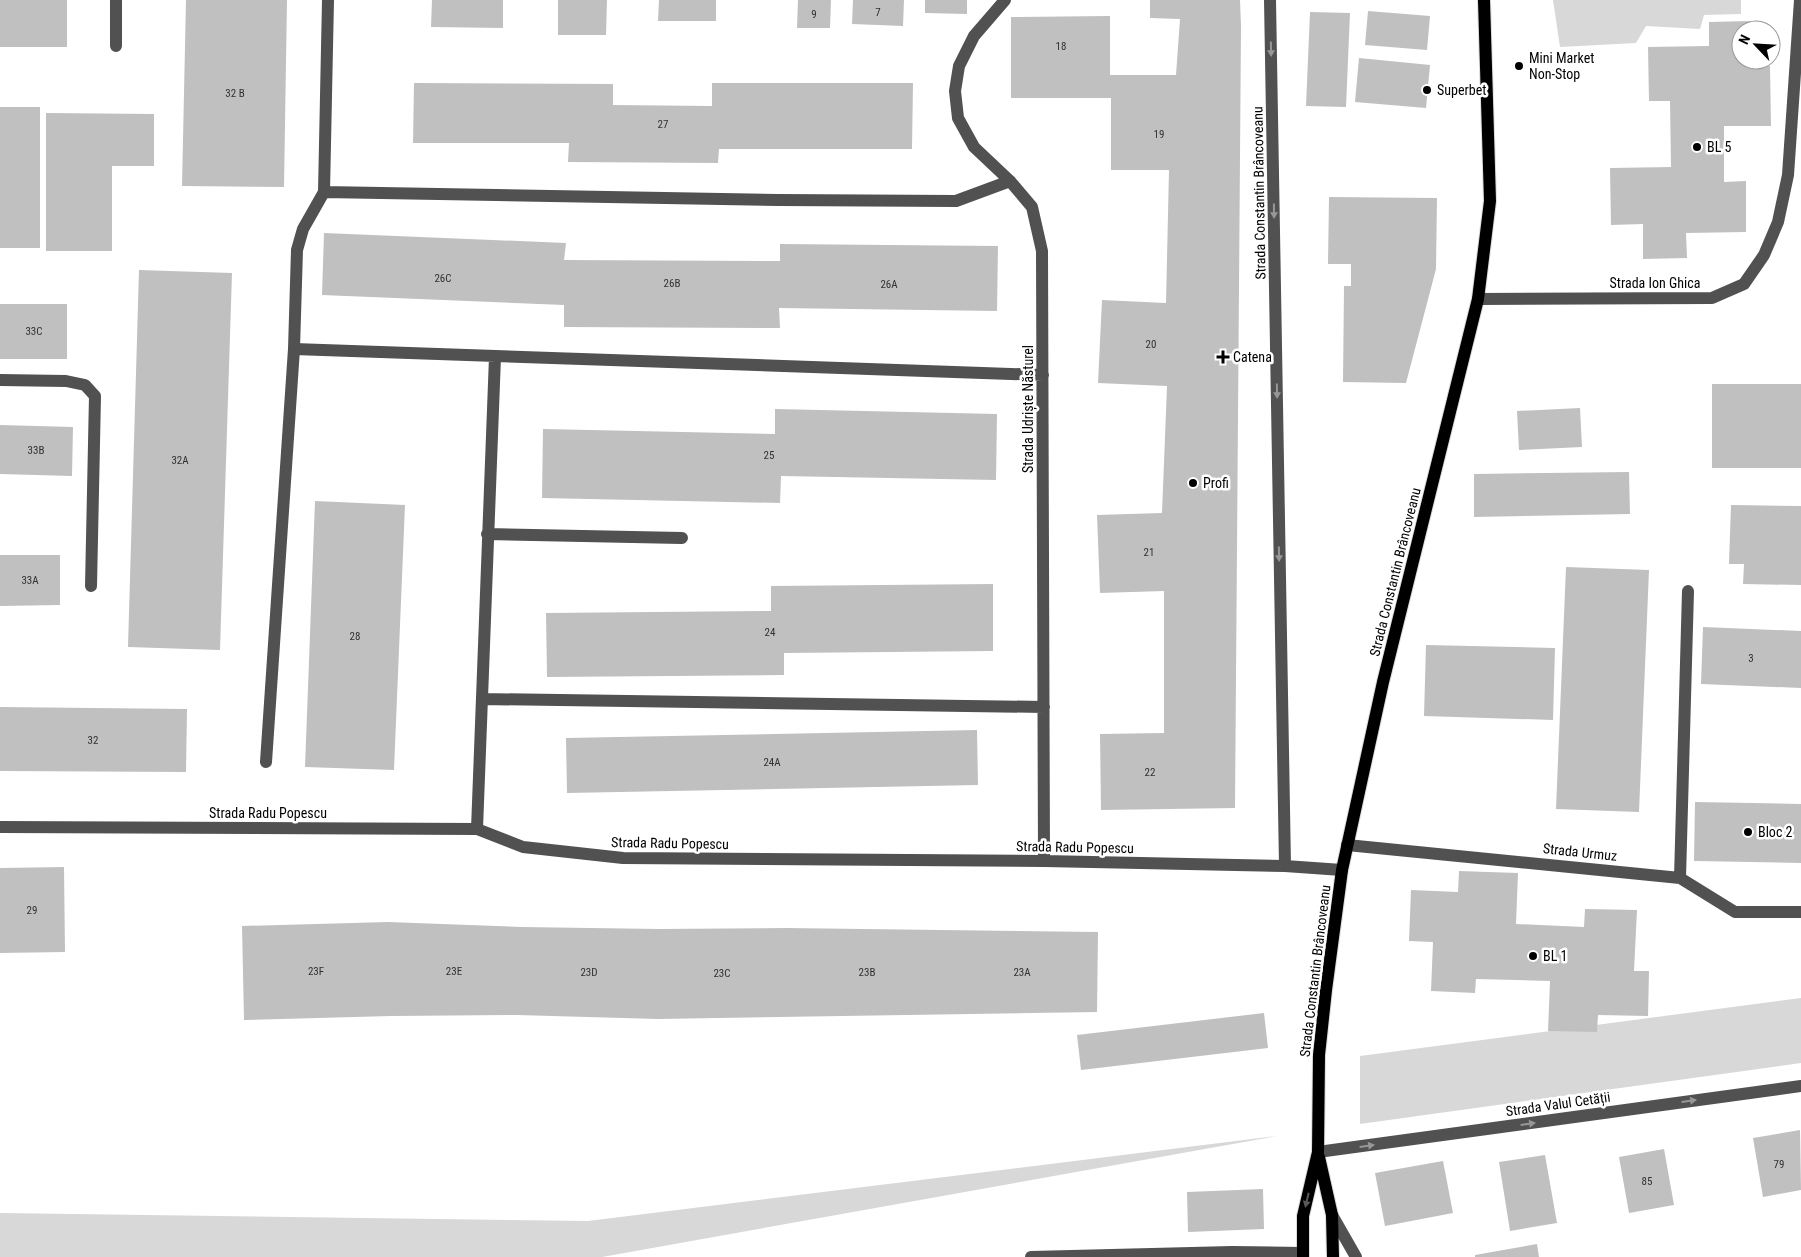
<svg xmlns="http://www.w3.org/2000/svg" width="1801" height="1257" font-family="'Roboto Condensed',sans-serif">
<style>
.green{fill:#d8d8d8}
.building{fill:#c0c0c0}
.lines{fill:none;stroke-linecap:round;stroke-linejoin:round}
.major-casing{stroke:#dbdbdb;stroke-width:14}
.minor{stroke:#515151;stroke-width:12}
.major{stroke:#000;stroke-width:12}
.oneway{fill:#979797}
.oneway2{fill:#595959}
.poi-dot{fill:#000;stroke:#fff;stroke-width:2}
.labels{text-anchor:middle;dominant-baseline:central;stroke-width:5;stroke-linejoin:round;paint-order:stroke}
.number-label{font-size:11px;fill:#303030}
.poi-label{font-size:14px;fill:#000;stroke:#fff;text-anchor:start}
.street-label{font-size:14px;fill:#000;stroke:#fff}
</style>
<rect width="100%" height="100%" fill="#fff"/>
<path class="green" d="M1553 0H1741V14L1704 15 1700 29 1646 26 1636 43 1560 47Z
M1801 998V1063L1360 1124V1056Z
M1277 1136 602 1257H0V1213L588 1221Z"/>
<path class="building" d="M0 0H67V47H0Z
M186 0H287L284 187 182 186Z
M432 0H503V28L431 27Z
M558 0H607L606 35H558Z
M659 0H716V21H658Z
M798 0H831L830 28H797Z
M853 0H904L903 26 852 24Z
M925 0H967V14L925 13Z
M1150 0H1240L1241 26 1235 808 1101 810 1100 734 1164 733V591L1100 593 1097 515 1162 513 1167 386 1098 383 1102 300 1166 303 1169 170H1111V98H1011V17L1110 16V75H1176L1180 19 1150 18Z
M1368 11 1430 16 1427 50 1365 45Z
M1310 12 1350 13 1346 107 1306 106Z
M1751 21V30H1741V60H1751L1752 67 1770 66 1771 126H1724V182L1746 181V232L1686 233 1687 258 1643 259V224L1611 225 1610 168 1671 167 1670 101H1649L1648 47 1709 46V22Z
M1359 58 1430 65 1426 108 1355 102Z
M414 83 613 84V105L712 106V83H913L912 149H719L718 163 568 162 569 143H413Z
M0 107H40V248H0Z
M46 113 154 114V166H112V251H46Z
M1329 197 1437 198 1436 269 1406 383 1343 382 1344 286H1351V264H1328Z
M324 233 566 243 564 260 780 261V244L998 246 997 311 779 308 780 328 564 327V305L322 295Z
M139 270 232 273 220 650 128 647Z
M0 304H67V359H0Z
M1712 384H1801V468H1712Z
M1580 408 1582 447 1519 450 1517 411Z
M775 409 997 414 996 480 781 476 780 503 542 498 543 429 775 434Z
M0 425 73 427 72 476 0 474Z
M1629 472 1630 514 1474 517V474Z
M315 501 405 505 394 770 305 767Z
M1731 505 1801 506V585L1743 584 1744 564H1729Z
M0 555H60V605L0 606Z
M1566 567 1649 570 1639 812 1556 809Z
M993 584V651L784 653V675L547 677 546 613 771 611V586Z
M1703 627 1801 631V688L1701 684Z
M1426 645 1555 648 1553 720 1424 716Z
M0 707 187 709 186 772 0 771Z
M977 730 978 785 567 793 566 738Z
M1695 802 1801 804V863L1694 861Z
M64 867 65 952 0 953V868Z
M1459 871 1518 873 1516 924 1584 927 1585 909 1637 910 1634 971H1649L1648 1016 1598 1015 1597 1032 1548 1031 1550 981 1476 979 1475 993 1431 991 1433 942 1409 941 1411 890 1458 892Z
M388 922 521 927 659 929 786 928 1098 932 1097 1012 658 1019 517 1015 391 1016 244 1020 242 926Z
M1264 1013 1268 1048 1081 1070 1077 1035Z
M1800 1130 1801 1190 1763 1197 1753 1138Z
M1664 1149 1674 1205 1629 1213 1619 1157Z
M1545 1155 1557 1223 1510 1231 1499 1162Z
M1443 1161 1453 1213 1385 1226 1375 1173Z
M1263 1189 1264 1229 1188 1232 1187 1192Z
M1537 1244 1539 1257H1475V1255Z"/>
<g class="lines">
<defs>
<path id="major" d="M1319 1157 1332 1215 1333 1257
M1303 1257V1216L1318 1152 1319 1055 1326 990 1342 870 1383 682 1478 299 1490 201 1484 0"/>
</defs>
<use href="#major" class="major-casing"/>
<path class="minor" d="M328 0 324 192 303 229 297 250 294 349 1043 375
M1005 0 974 36 959 66 955 91 958 118 974 147 1010 181 1032 207 1042 251 1044 861
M1270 0 1285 866
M116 46V0
M324 192 778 200 956 201 1010 181
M1478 299 1712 298 1744 284 1764 255 1778 222 1788 175 1800 0
M0 380 66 381 85 385 95 396 91 586
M487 534 682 538
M482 699 1044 707
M266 762 294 349
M0 827 477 829 523 847 623 858 1044 861 1285 866 1342 870
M477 829 495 357
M1347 845 1680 878 1735 912H1801
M1680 878 1688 591
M1318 1152 1801 1086
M1332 1215 1356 1257
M1031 1257 1232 1252 1303 1253"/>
<use href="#major" class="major"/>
</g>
<defs><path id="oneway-solid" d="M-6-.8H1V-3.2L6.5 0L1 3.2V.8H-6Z" transform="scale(1.25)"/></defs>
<g class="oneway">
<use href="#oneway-solid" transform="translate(1271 49) rotate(89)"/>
<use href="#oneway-solid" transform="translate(1274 211) rotate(89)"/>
<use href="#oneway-solid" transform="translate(1277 391) rotate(89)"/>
<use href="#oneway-solid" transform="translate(1279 554) rotate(89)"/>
<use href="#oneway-solid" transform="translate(1689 1101) rotate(-8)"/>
<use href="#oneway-solid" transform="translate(1528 1124) rotate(-8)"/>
<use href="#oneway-solid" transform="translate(1367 1146) rotate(-8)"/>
</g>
<use class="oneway2" href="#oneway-solid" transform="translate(1307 1200) rotate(103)"/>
<g class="poi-dot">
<circle cx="1519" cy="66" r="5"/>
<circle cx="1427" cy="90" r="5"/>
<circle cx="1697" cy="147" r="5"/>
<path d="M1220.5 349.5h5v5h5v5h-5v5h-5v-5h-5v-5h5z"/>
<circle cx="1193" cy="483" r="5"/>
<circle cx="1748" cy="832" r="5"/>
<circle cx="1533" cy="956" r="5"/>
</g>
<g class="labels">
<g class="number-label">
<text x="878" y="12">7</text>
<text x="814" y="14">9</text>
<text x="1061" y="46">18</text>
<text x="235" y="93">32 B</text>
<text x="663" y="124">27</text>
<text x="1159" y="134">19</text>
<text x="443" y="278">26C</text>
<text x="672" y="283">26B</text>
<text x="889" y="284">26A</text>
<text x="34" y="331">33C</text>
<text x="1151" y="344">20</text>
<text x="36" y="450">33B</text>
<text x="769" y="455">25</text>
<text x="180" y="460">32A</text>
<text x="1149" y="552">21</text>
<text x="30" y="580">33A</text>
<text x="770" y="632">24</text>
<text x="355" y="636">28</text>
<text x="1751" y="658">3</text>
<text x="93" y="740">32</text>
<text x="772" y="762">24A</text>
<text x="1150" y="772">22</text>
<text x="32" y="910">29</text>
<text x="316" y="971">23F</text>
<text x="454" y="971">23E</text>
<text x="589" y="972">23D</text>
<text x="867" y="972">23B</text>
<text x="1022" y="972">23A</text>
<text x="722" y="973">23C</text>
<text x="1779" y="1164">79</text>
<text x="1647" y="1181">85</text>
</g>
<g class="poi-label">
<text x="1529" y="58">Mini Market<tspan x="1529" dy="16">Non-Stop</tspan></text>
<text x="1437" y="90">Superbet</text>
<text x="1707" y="147">BL 5</text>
<text x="1233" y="357">Catena</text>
<text x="1203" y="483">Profi</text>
<text x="1758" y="832">Bloc 2</text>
<text x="1543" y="956">BL 1</text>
</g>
<g class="street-label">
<text transform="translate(1259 193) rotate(-91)">Strada Constantin Brâncoveanu</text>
<text x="1655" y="283">Strada Ion Ghica</text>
<text transform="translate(1028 409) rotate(-90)">Strada Udriște Năsturel</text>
<text transform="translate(1395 572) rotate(-76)">Strada Constantin Brâncoveanu</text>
<text x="268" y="813">Strada Radu Popescu</text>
<text transform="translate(670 843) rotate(1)">Strada Radu Popescu</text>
<text transform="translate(1075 847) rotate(1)">Strada Radu Popescu</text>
<text transform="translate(1580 852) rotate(6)">Strada Urmuz</text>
<text transform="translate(1315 971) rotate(-83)">Strada Constantin Brâncoveanu</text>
<text transform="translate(1558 1104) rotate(-8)">Strada Valul Cetății</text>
</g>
</g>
<g transform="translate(1756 45) rotate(295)"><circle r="24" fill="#ffffff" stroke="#999999"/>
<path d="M0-4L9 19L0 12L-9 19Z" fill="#000000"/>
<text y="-8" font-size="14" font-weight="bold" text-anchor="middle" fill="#000000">N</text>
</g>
</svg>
